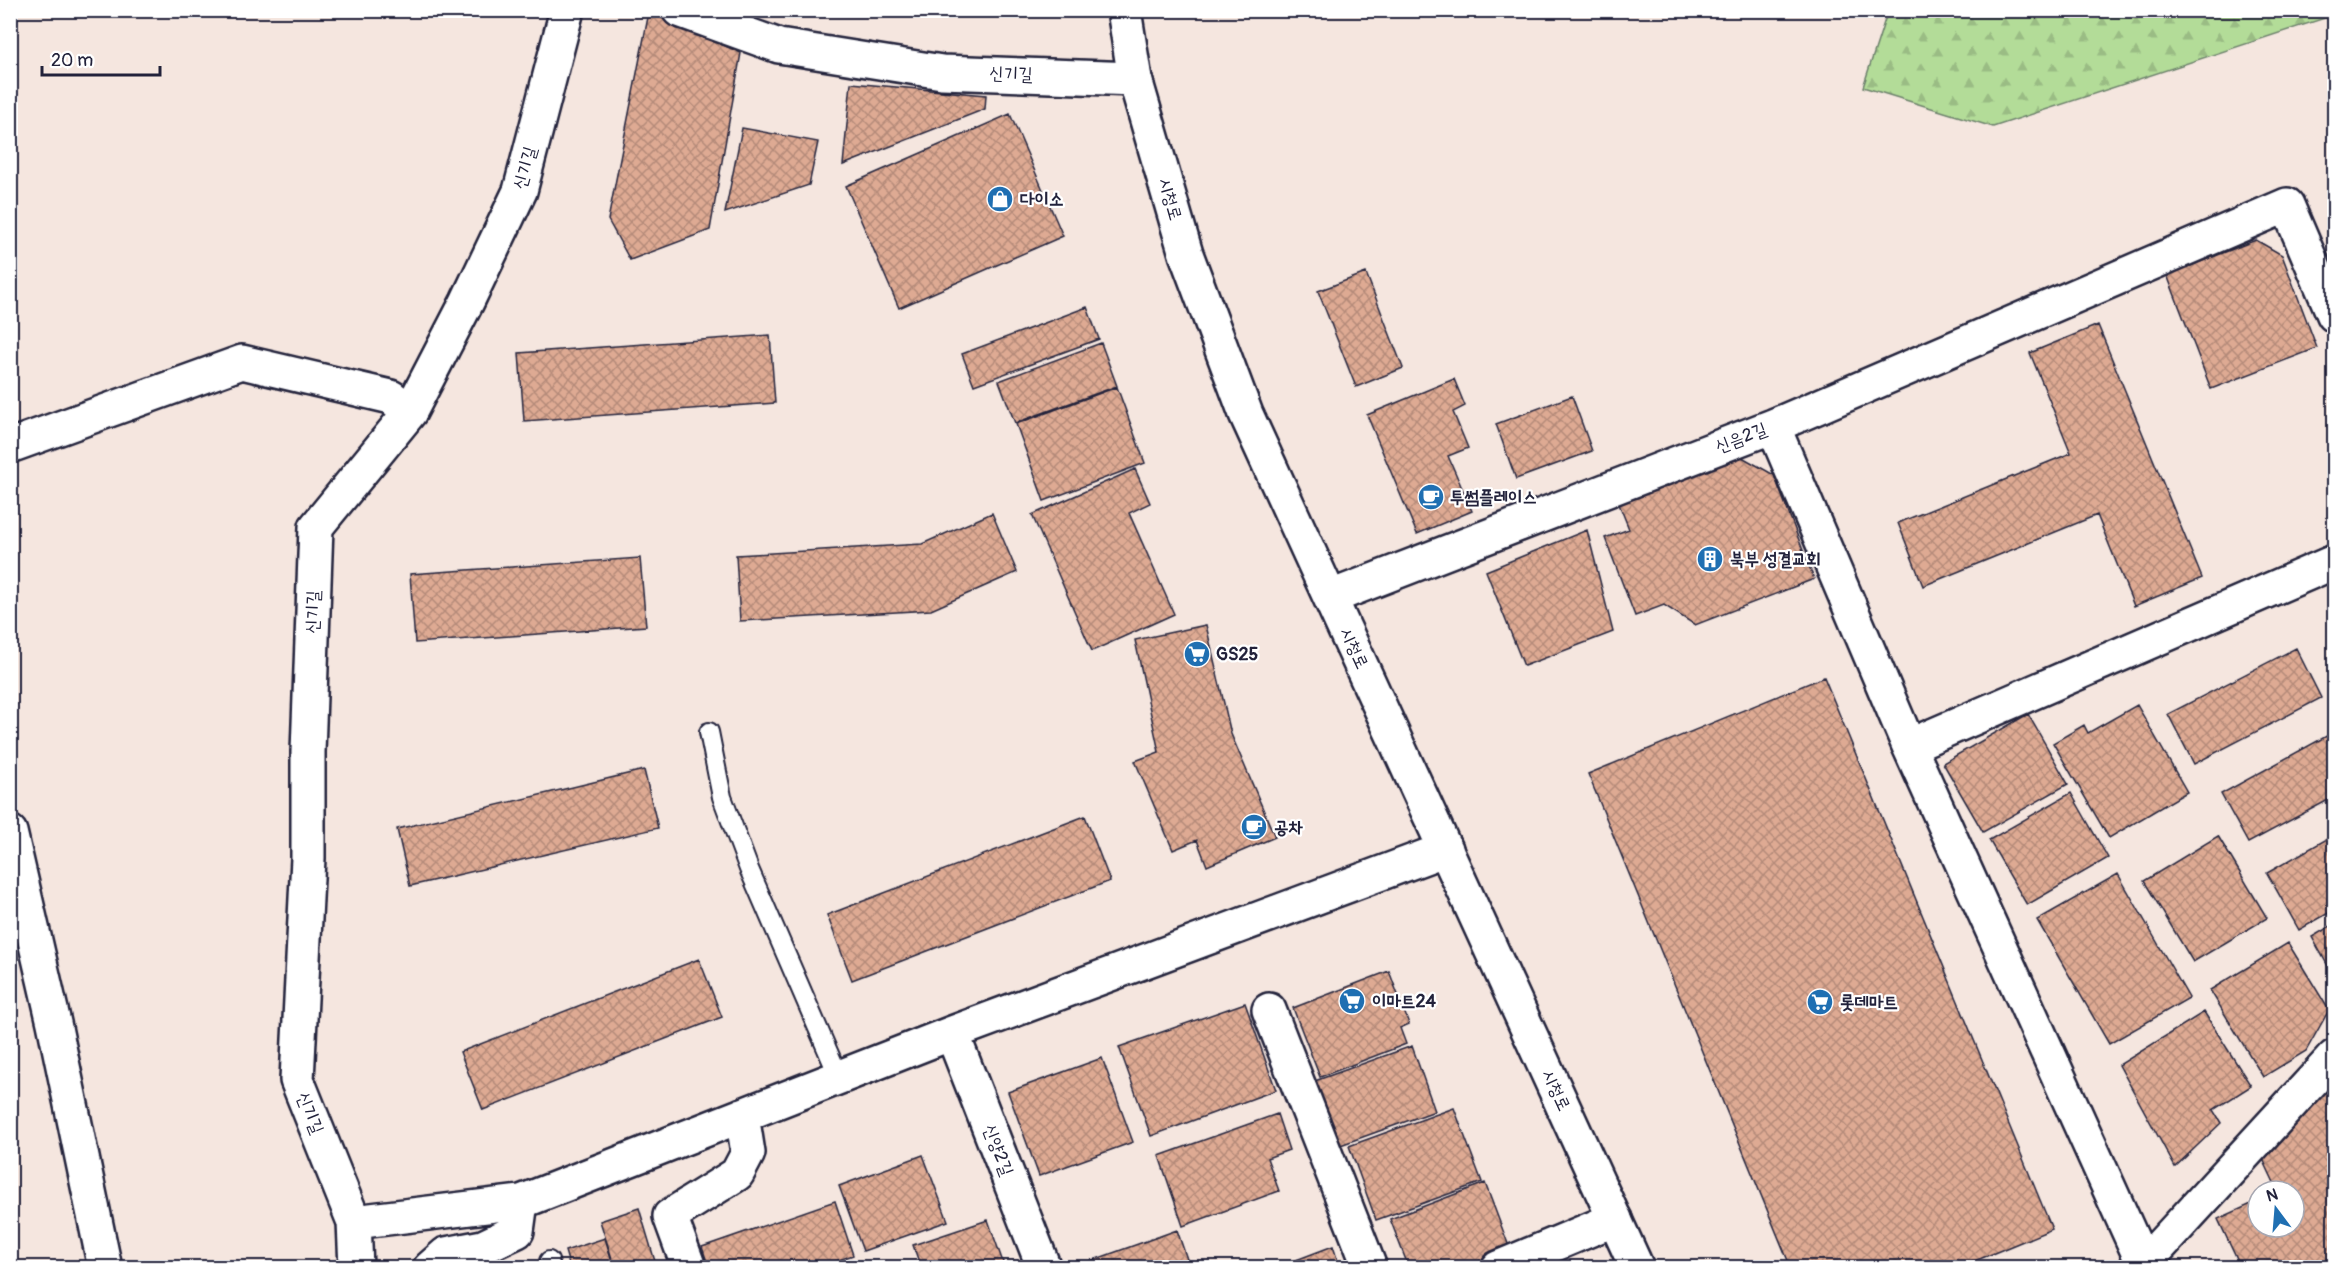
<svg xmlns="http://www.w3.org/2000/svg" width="2345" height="1278" font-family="Pangolin,'Poor Story',sans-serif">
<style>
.forest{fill:url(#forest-firs);stroke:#6a7f6a;stroke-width:1.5}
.building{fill:url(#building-cross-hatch);stroke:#22223b;stroke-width:1.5}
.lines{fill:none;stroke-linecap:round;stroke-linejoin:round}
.lane-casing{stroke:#22223b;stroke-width:22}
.street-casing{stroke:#22223b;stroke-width:38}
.secondary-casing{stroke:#22223b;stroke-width:38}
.lane{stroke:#fff;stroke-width:18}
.street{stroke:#fff;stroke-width:33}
.secondary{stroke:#fff;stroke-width:33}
.labels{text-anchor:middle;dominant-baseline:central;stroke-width:4.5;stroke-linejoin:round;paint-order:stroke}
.street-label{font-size:18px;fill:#22223b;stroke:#fff}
.poi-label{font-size:18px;font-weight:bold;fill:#22223b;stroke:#fff;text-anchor:start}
</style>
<defs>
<pattern id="forest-firs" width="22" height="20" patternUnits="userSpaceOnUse" patternTransform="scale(1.5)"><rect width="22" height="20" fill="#b3dc98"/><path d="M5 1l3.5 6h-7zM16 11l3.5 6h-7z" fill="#9abc84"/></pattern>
<pattern id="building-cross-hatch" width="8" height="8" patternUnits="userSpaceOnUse" patternTransform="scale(1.5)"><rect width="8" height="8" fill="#deaa93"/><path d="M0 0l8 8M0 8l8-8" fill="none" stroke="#b48a79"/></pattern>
</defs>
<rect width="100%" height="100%" fill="#f5e6df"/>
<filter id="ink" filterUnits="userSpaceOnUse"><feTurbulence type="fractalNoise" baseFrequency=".0167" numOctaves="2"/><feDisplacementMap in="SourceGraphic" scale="12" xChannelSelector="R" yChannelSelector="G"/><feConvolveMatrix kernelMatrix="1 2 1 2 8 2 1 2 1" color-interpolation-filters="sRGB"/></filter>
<g filter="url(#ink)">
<path class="forest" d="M1888 10H2334V15L1993 127 1863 87Z"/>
<path class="building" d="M649 12 741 53 710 230 630 260 608 220Z
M851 83 986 95 985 109 843 165Z
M1010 114 1063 236 899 308 846 186Z
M742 128 818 142 809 185 725 213Z
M2256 240 2282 255 2317 348 2211 389 2167 275Z
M1366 273 1403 368 1356 387 1318 291Z
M1087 307 1099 339 974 385 962 354Z
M2098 325 2202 578 2134 606 2097 515 1923 586 1898 523 2071 453 2030 353Z
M770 335 775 403 524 421 519 353Z
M1101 343 1117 386 1015 423 999 381Z
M1454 379 1465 406 1453 412 1468 448 1448 456 1472 511 1417 534 1367 415Z
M1117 387 1145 463 1044 501 1016 424Z
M1572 396 1592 451 1516 479 1496 424Z
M1742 457 1774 475 1814 579 1695 625 1664 605 1635 616 1605 538 1629 529 1619 504Z
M1135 469 1150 503 1129 513 1174 614 1092 651 1032 515Z
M992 513 1017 572 931 610 740 621 736 555 922 544Z
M1587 530 1613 632 1524 666 1486 571Z
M640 558 646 626 415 643 410 574Z
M1206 625 1231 734 1275 837 1207 866 1197 840 1173 850 1135 761 1159 752 1135 640Z
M2296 648 2321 698 2194 764 2168 714Z
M1824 677 2052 1229 1958 1268H1791L1588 774Z
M2137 705 2187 792 2109 838 2053 743 2084 725 2088 733Z
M2028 714 2068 784 1983 832 1943 763Z
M2334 732V797L2248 843 2221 794Z
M644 770 658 828 410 886 397 829Z
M2071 793 2108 858 2027 905 1989 840Z
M1085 816 1110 881 852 980 827 915Z
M2334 835V910L2299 930 2267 873Z
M2218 836 2267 918 2193 962 2144 881Z
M2118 874 2189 998 2109 1044 2037 920Z
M2334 924V977L2312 937Z
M2288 943 2329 1010 2306 1051 2263 1077 2210 990Z
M699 959 722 1017 483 1110 460 1052Z
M1389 971 1409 1024 1400 1028 1406 1044 1320 1077 1293 1008Z
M1245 1003 1276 1090 1151 1136 1119 1047Z
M2204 1012 2251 1086 2213 1110 2221 1123 2175 1167 2119 1065Z
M1412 1046 1435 1111 1335 1147 1312 1082Z
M1102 1058 1133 1142 1039 1176 1008 1092Z
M2334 1082V1268H2241L2218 1219 2258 1201V1227H2294V1191H2278L2262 1157Z
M1454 1108 1482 1182 1376 1220 1349 1146Z
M1277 1114 1289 1150 1267 1158 1279 1191 1183 1226 1159 1156Z
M923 1155 948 1221 863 1251 839 1186Z
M1485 1183 1510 1249 1462 1268H1409L1390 1219Z
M835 1201 853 1255 817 1268H709L702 1247Z
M639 1208 657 1268H615L600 1221Z
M988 1220 1005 1268H921L913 1245Z
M1177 1230 1190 1268 1074 1267Z
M605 1238 614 1268H570L565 1251Z
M1333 1246 1340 1268H1275Z
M503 1262 505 1268H486Z"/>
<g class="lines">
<defs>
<path id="lane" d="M709 732 722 797 749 869 839 1077
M549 1261 551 1268"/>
<path id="street" d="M679 10 779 46 942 72 1135 79
M1773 426 1909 746 2143 1263
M10 446 242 362 391 397 410 412
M1331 597 1773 426 2287 205 2334 315
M1909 746 2334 562
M10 832 54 1023 105 1268
M1269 1010 1370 1268
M952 1033 1044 1268
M354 1222 521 1202 952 1033 1446 849
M356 1268 354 1222 297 1080 308 858V752L316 527 410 412 467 302 520 191 567 10
M430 1268 446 1254 483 1247 517 1231 521 1202
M689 1268 670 1216 737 1174 748 1153 742 1115
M1498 1268 1615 1219
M2140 1268 2334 1057"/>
<path id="secondary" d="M1124 10 1135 79 1186 254 1246 414 1637 1268"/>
</defs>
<use href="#lane" class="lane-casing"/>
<use href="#street" class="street-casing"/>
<use href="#secondary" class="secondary-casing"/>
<use href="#lane" class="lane"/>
<use href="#street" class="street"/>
<use href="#secondary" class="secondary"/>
</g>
</g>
<defs>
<symbol id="shop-disc" viewBox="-11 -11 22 22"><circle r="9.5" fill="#1f6fb2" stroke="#fff"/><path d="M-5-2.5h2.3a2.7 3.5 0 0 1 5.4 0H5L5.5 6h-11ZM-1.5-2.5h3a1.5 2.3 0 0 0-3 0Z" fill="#fff"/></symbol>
<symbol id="cafe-disc" viewBox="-11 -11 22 22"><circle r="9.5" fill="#1f6fb2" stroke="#fff"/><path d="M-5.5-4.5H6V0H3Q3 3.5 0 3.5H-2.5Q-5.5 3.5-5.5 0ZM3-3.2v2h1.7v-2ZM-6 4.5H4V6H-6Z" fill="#fff"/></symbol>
<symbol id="building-disc" viewBox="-11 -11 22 22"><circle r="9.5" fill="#1f6fb2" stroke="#fff"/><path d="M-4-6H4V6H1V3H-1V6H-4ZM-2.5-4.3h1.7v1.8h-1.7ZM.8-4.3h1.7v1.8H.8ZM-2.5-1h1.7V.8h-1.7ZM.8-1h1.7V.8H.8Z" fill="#fff"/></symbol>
<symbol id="supermarket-disc" viewBox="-11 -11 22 22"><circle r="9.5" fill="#1f6fb2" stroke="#fff"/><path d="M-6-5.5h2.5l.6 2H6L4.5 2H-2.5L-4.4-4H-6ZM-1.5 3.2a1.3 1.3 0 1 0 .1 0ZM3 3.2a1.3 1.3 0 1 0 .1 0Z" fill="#fff"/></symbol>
</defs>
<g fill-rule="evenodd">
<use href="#shop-disc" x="985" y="184" width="30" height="30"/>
<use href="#cafe-disc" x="1416" y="482" width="30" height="30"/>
<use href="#building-disc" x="1695" y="544" width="30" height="30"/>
<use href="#supermarket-disc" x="1182" y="639" width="30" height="30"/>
<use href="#cafe-disc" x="1239" y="812" width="30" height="30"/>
<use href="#supermarket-disc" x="1337" y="986" width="30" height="30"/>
<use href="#supermarket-disc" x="1805" y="987" width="30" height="30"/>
</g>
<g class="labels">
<g class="street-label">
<text transform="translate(1011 74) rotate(2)">신기길</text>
<text transform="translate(525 168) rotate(-74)">신기길</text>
<text transform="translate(1170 199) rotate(74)">시청로</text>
<text transform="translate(1741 438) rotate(-21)">신음2길</text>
<text transform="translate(313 612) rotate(-88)">신기길</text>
<text transform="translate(1354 648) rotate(65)">시청로</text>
<text transform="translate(1556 1090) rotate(65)">시청로</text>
<text transform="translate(310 1113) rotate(68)">신기길</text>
<text transform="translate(998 1150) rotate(69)">신양2길</text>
</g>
<g class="poi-label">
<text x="1020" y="199">다이소</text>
<text x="1450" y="497">투썸플레이스</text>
<text x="1730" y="559">북부 성결교회</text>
<text x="1216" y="654">GS25</text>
<text x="1274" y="827">공차</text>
<text x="1372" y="1001">이마트24</text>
<text x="1840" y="1002">롯데마트</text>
</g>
</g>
<rect width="2345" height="1278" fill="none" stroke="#fff" stroke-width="36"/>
<rect x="18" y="18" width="2309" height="1242" fill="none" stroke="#22223b" stroke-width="2" filter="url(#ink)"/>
<g transform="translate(2276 1209) rotate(344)"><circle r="28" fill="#ffffff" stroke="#a7a7b1" stroke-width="1.5"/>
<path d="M0-4.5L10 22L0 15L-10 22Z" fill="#1f6fb2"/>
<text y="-9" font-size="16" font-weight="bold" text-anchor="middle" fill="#22223b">N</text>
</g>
<path d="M42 66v9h118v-9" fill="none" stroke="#22223b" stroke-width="3"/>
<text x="51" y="66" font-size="18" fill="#22223b" stroke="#ffffff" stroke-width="4.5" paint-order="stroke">20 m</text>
</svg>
